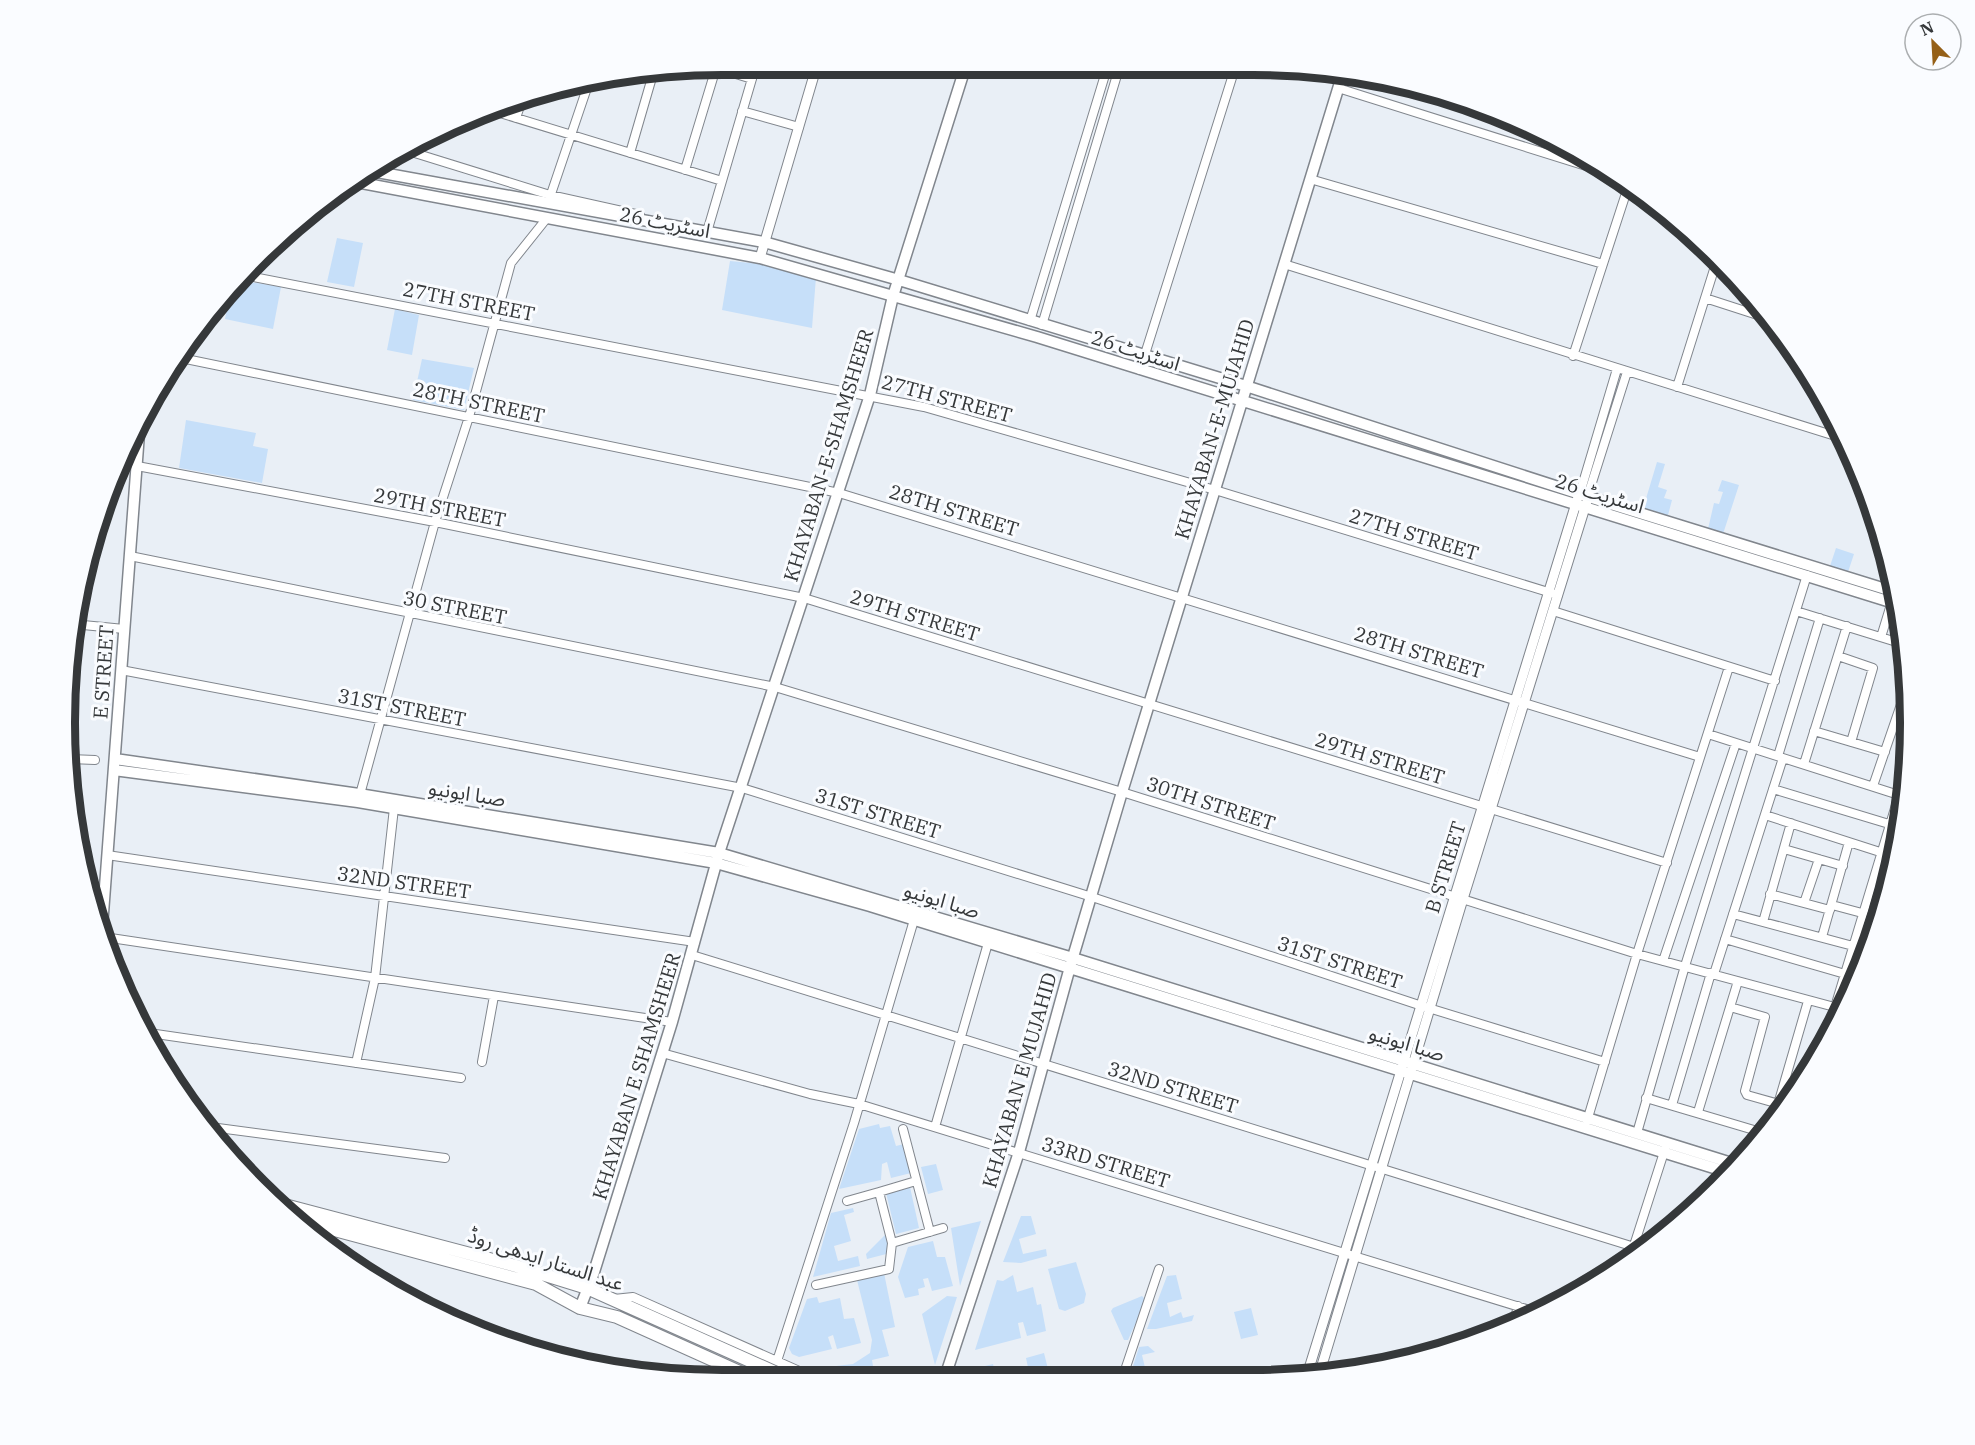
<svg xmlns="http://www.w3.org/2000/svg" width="1975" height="1445" font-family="'IBM Plex Serif','Noto Sans Arabic',serif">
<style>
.green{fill:#c6dff9}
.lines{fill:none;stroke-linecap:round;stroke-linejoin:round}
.minor-casing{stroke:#81868d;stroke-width:10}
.tertiary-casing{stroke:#81868d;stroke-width:11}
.secondary-casing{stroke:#81868d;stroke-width:13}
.primary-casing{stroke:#81868d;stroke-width:14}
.minor{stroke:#fff;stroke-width:8}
.tertiary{stroke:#fff;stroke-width:9}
.secondary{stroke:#fff;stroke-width:10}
.primary{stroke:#fff;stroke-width:12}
.labels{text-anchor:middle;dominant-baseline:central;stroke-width:6;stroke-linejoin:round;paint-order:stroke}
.street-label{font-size:20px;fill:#35383a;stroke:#fafcff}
.rim{fill:none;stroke:#35383a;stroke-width:8}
</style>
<rect width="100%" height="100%" fill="#e9eff6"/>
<path class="green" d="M337 238 363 243 354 287 327 282Z
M730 261 761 264 816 277 812 328 722 310Z
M238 280 281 287 273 329 225 319 231 286Z
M395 309 419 315 412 355 387 350Z
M422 359 474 368 464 410 413 400Z
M186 420 256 433 253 446 268 449 262 483 179 468Z
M1657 462 1665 464 1658 487 1667 490 1664 498 1672 500 1667 519 1642 512Z
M1722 480 1739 485 1723 534 1708 529 1714 503 1719 504 1723 492 1718 491Z
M1836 548 1854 554 1848 572 1830 566Z
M879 1124 880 1128 890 1126 896 1146 904 1144 911 1173 891 1178 887 1162 882 1164 881 1180 839 1189 859 1129Z
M936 1164 943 1190 928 1194 921 1167Z
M910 1187 919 1228 896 1234 886 1193Z
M853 1208 854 1212 844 1215 851 1241 834 1246 838 1261 858 1256 860 1266 813 1277 831 1213Z
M1021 1216H1031L1036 1234 1019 1239 1023 1254 1046 1249 1047 1256 1021 1263 1003 1262Z
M981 1221 960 1286 951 1228Z
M886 1234 890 1253 867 1259 866 1254Z
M933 1241 937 1257H945L953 1286 932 1291 928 1278 923 1279 925 1287 918 1289 919 1295 905 1298 898 1277 908 1247Z
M1076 1262 1086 1294 1084 1303 1065 1311 1059 1309 1048 1269Z
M884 1273 895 1327 882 1330 889 1356 872 1360 875 1378H821L836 1366 853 1364 870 1353 872 1340 857 1280Z
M1013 1275 1017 1292 1033 1287 1037 1305 1041 1304 1046 1331 1027 1336 1023 1322 1018 1323 1021 1338 975 1350 997 1280 1003 1281Z
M1176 1275 1182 1299 1167 1303 1170 1317 1181 1312 1183 1318 1194 1315 1192 1321 1156 1329H1147L1167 1276Z
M947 1296 957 1297 935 1365 922 1314Z
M1142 1296 1146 1300 1128 1340H1124L1111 1311 1113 1308Z
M817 1297 819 1303 840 1298 844 1319 854 1318 861 1343 837 1349 833 1335 828 1337 832 1349 799 1357 792 1354 789 1348 807 1299Z
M1251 1308 1258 1335 1241 1339 1234 1312Z
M1148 1346 1155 1352 1142 1355 1147 1376H1130L1139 1347Z
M1044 1353 1050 1377H1030L1026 1358Z
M993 1364 995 1372 1004 1370 1006 1377H967L969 1370Z"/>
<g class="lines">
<defs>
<path id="minor" d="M937 65 963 72
M710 66 752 79
M1338 88 1618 176
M487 109 722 181
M742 111 799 127
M516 118 523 97
M405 150 550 195 640 215
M630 153 653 74
M685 170 716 68
M380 173 383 161
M1310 179 1603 264
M549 200 589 82
M707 232 756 65
M1284 264 1845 439
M243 275 924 407 1215 490 1558 595
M1705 298 1773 320
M1030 321 1108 65
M1042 325 1120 65
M1573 356 1629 184
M181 358 839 493 1700 757
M1140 370 1236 65
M1677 387 1717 260
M137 466 435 522 804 598 1667 863
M1580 493 1617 369
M1588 495 1627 372
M130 556 775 687 1122 792 1637 954 1842 1009
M1553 611 1775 681
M1796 611 1903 644
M73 624 124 629
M1881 637 1893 598
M1838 656 1873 668 1851 742
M121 670 742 788 1092 897 1422 1006 1605 1062
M1814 731 1885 752
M1708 734 1905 797
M1778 756 1820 618
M70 759 95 760
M1804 764 1847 626
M1873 786 1909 681
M1773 789 1889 824
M1903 796 1906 786
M359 798 435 522 469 417 511 263 547 218
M1765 815 1880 852
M1784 849 1843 866
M107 855 695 942
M1770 894 1830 910
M1804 903 1819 859
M1832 905 1862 913
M1733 914 1853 946
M1763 922 1791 823
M104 937 672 1022
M1822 937 1849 842
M1725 939 1845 974
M692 955 1644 1250
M1663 961 1736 743
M1714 974 1783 758
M1730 1007 1765 1017 1745 1091 1747 1095 1779 1104
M1835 1007 1899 795
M1832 1030 1839 1008
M149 1033 461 1078
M662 1053 810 1094 859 1104 1536 1312
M482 1062 494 996
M356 1063 375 978 394 808
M1646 1098 1764 1133
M1672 1105 1711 973
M1698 1112 1738 981
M1774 1118 1808 1001
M1587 1121 1637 954 1729 667
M203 1126 445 1158
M935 1127 988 943
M903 1129 930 1232
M1637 1133 1685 966 1807 575
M847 1201 879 1192
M892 1243 879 1192 916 1181
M1630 1258 1665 1149
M816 1285 889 1269 892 1243 943 1228
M614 1299 633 1297 815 1378
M1513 1326 1518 1306
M777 1361 854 1123 914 920
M1123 1376 1159 1269"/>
<path id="tertiary" d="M760 258 817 65
M1307 1375 1578 497
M1319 1375 1463 899 1587 501"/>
<path id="secondary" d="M366 170 764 242 899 280 1246 386 1614 505 1895 592
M351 181 760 258 1037 337 1897 604
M115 759 359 794 719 853 1073 958 1738 1165
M114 770 358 802 716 863 870 906 1730 1173
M102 927 140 420
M580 1308 594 1272 672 1022 719 853 870 395 893 296 966 65
M945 1377 1019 1152 1070 967 1122 792 1342 76"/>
<path id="primary" d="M281 1204 516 1266 587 1288 788 1378
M297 1220 536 1284 580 1308 617 1317 755 1379"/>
</defs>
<use href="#minor" class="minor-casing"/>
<use href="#tertiary" class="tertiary-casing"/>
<use href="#secondary" class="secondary-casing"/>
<use href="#primary" class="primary-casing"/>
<use href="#minor" class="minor"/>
<use href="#tertiary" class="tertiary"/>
<use href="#secondary" class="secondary"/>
<use href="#primary" class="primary"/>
</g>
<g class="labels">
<g class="street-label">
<text transform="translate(665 222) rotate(11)">اسٹریٹ 26</text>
<text transform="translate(469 301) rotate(11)">27TH STREET</text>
<text transform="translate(1136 350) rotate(18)">اسٹریٹ 26</text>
<text transform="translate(947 398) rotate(15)">27TH STREET</text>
<text transform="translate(479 402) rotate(12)">28TH STREET</text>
<text transform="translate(1214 429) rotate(-73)">KHAYABAN-E-MUJAHID</text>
<text transform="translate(828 455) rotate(-73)">KHAYABAN-E-SHAMSHEER</text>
<text transform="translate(1600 493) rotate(17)">اسٹریٹ 26</text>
<text transform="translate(440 507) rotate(11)">29TH STREET</text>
<text transform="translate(954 510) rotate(17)">28TH STREET</text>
<text transform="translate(1414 534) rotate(17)">27TH STREET</text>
<text transform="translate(455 607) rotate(11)">30 STREET</text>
<text transform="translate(915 615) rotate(17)">29TH STREET</text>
<text transform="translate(1419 652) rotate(17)">28TH STREET</text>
<text transform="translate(103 672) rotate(-86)">E STREET</text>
<text transform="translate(402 707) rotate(11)">31ST STREET</text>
<text transform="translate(1380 758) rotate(17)">29TH STREET</text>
<text transform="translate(467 793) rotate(9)">صبا ایونیو</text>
<text transform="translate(1211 803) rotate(18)">30TH STREET</text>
<text transform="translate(878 813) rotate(17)">31ST STREET</text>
<text transform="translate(1445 867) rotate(-73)">B STREET</text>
<text transform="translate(404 882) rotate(8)">32ND STREET</text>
<text transform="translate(942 900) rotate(17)">صبا ایونیو</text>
<text transform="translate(1340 962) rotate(18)">31ST STREET</text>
<text transform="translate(1407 1043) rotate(17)">صبا ایونیو</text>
<text transform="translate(636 1076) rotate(-73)">KHAYABAN E SHAMSHEER</text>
<text transform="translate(1019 1080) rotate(-74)">KHAYABAN E MUJAHID</text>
<text transform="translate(1173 1087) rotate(17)">32ND STREET</text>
<text transform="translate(1106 1162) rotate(17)">33RD STREET</text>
<text transform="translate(546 1259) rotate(18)">عبد الستار ایدھی روڈ</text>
</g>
</g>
<path d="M0 0H1975V1445H0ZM722 75H1253A647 647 0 0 1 1900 722V723A647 647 0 0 1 1253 1370H722A647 647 0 0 1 75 723V722A647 647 0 0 1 722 75Z" fill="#fafcff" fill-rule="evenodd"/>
<path class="rim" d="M722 75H1253A647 647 0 0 1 1900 722V723A647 647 0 0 1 1253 1370H722A647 647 0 0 1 75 723V722A647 647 0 0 1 722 75Z"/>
<g transform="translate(1933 42) rotate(336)"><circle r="28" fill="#fafcff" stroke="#abaeb0" stroke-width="1.5"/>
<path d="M0-4.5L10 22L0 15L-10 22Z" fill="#956017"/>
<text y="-9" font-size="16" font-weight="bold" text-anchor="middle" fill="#35383a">N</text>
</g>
</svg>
